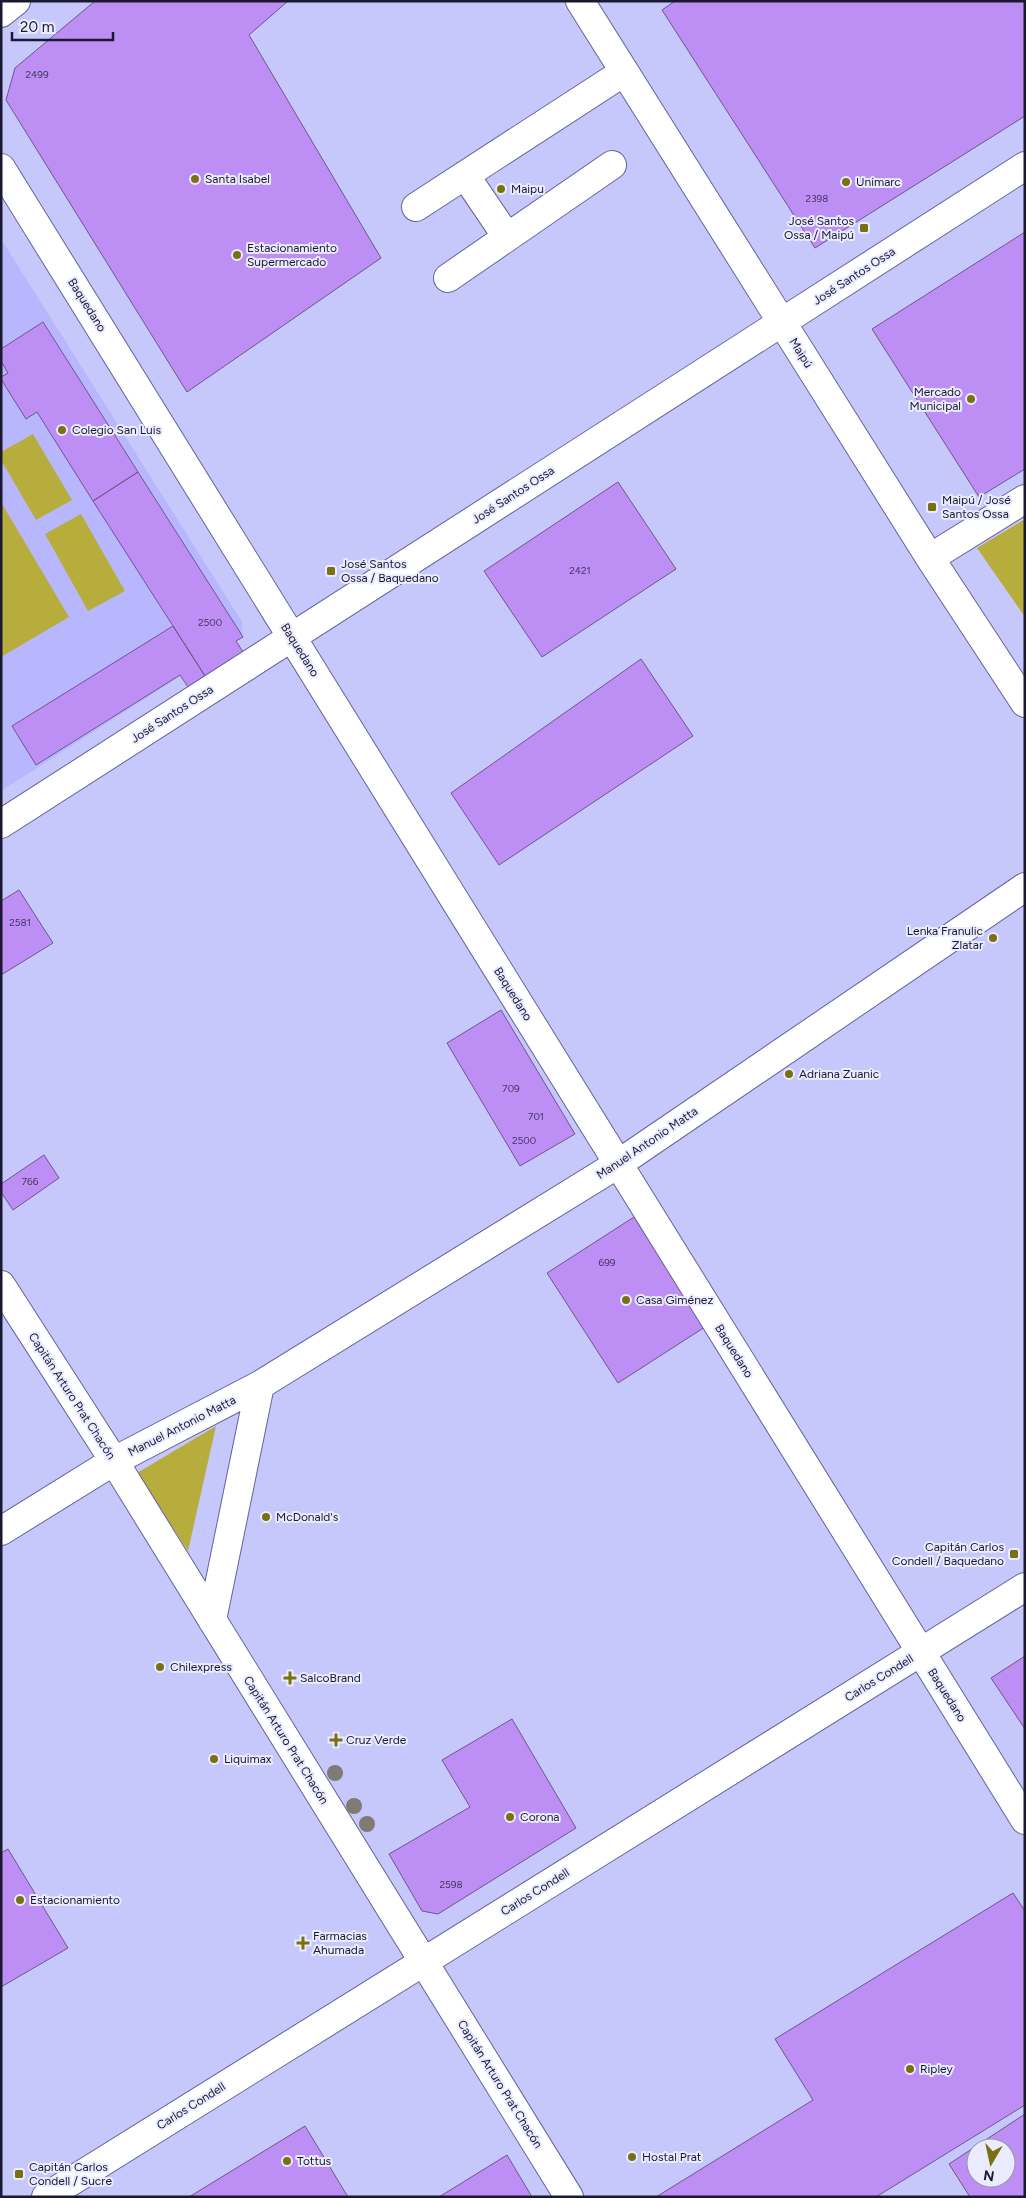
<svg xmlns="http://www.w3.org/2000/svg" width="1026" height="2198" font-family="Figtree,sans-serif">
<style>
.built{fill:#b8b7fe}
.green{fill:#b7ad3d}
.building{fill:#bd8ef4;stroke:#6f568d;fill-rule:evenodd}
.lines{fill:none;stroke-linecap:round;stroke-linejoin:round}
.minor-casing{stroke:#65639c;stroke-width:30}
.major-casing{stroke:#65639c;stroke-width:30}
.minor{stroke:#fff;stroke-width:28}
.major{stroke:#fff;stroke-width:28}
.tree{fill:#7d7b73}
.poi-dot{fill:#787011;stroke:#eaebff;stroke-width:2}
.labels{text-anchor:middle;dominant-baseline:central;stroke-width:4;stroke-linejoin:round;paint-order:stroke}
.number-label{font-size:10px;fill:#433662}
.poi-label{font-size:12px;fill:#1a1931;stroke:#eaebff;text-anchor:start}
.street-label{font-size:12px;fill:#1a1931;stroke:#eaebff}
</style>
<rect width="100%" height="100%" fill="#c6c7fa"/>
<path class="built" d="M1 239 242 622V634L235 641 1 791Z"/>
<path class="green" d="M33 434 72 500 36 520 1 460V452Z
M1 502 69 617 1 657Z
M81 514 125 591 88 611 45 534Z
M1025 519V617L977 548Z
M216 1426 188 1551 137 1473Z"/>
<path class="building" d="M95 1H288L249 35 381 258 187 392 6 100 15 68Z
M675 1H1025V116L815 248 662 10Z
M1025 232V469L979 497 872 329Z
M43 322 138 472 93 501 37 412 26 419 1 379V377L8 373 1 361V349Z
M138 472 243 637 236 641 243 652 205 676 93 501Z
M618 482 676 569 542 657 484 571Z
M173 626 205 676 188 687 180 675 36 765 12 726Z
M641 659 693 736 499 865 451 793Z
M19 890 53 943 1 975V901Z
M501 1010 575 1134 520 1166 447 1043Z
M44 1155 59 1178 13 1210 1 1192V1184Z
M634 1217 705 1327 618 1383 547 1273Z
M1025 1656V1729L991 1678Z
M512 1719 576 1828 438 1914 422 1911 389 1854 470 1807 442 1760Z
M8 1849 68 1948 1 1987V1853Z
M1013 1893 1025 1911V2105L876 2197H656L813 2100 775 2039Z
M1025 2114V2197H970L949 2164ZM976 2148H1006V2178H976Z
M305 2126 348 2197H189Z
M507 2155 532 2197H439Z"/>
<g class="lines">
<defs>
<path id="minor" d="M580 1 930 558 1025 703
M1 13 16 1
M1 168 1025 1820
M465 175 507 237
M416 207 624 72
M448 278 612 165
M930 558 1025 499
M1 824 1025 166
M1 1285 114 1461 569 2197
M1 1531 114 1461 260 1385 618 1164 1025 887
M212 1620 260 1385"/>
<path id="major" d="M46 2197 1025 1587"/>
</defs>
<use href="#minor" class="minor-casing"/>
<use href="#major" class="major-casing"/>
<use href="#minor" class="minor"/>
<use href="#major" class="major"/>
</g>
<g class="tree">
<circle cx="335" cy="1773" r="8"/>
<circle cx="354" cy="1806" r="8"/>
<circle cx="367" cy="1824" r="8"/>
</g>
<g class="poi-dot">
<circle cx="195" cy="179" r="5"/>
<circle cx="846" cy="182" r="5"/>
<circle cx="501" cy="189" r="5"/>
<rect x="859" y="223" width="10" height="10" rx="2.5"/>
<circle cx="237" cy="255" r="5"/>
<circle cx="971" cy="399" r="5"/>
<circle cx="62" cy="430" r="5"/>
<rect x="927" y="502" width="10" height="10" rx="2.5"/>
<rect x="326" y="566" width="10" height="10" rx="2.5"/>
<circle cx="993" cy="938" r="5"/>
<circle cx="789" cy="1074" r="5"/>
<circle cx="626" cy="1300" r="5"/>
<circle cx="266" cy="1517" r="5"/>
<rect x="1009" y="1549" width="10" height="10" rx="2.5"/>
<circle cx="160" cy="1667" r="5"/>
<path d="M287.5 1670.5h5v5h5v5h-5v5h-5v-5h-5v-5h5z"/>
<path d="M333.5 1732.5h5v5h5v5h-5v5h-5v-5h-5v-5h5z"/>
<circle cx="214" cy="1759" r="5"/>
<circle cx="510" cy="1817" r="5"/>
<circle cx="20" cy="1900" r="5"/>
<path d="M300.5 1935.5h5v5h5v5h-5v5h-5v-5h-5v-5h5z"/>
<circle cx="910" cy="2069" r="5"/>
<circle cx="632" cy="2157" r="5"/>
<circle cx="287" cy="2161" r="5"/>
<rect x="14" y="2169" width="10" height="10" rx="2.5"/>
</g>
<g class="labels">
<g class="number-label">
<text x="37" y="74">2499</text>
<text x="817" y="198">2398</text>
<text x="580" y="570">2421</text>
<text x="210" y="622">2500</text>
<text x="20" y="922">2581</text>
<text x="511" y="1088">709</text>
<text x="536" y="1116">701</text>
<text x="524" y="1140">2500</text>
<text x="30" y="1181">766</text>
<text x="607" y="1262">699</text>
<text x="451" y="1884">2598</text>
</g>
<g class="poi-label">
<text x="205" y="179">Santa Isabel</text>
<text x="856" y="182">Unimarc</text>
<text x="511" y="189">Maipu</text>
<text x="854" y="221" text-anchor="end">José Santos<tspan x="854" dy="14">Ossa / Maipú</tspan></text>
<text x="247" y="248">Estacionamiento<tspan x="247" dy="14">Supermercado</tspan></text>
<text x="961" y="392" text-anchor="end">Mercado<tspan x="961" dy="14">Municipal</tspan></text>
<text x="72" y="430">Colegio San Luis</text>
<text x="942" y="500">Maipú / José<tspan x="942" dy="14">Santos Ossa</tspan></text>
<text x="341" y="564">José Santos<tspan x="341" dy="14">Ossa / Baquedano</tspan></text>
<text x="983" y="931" text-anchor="end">Lenka Franulic<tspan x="983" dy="14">Zlatar</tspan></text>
<text x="799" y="1074">Adriana Zuanic</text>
<text x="636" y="1300">Casa Giménez</text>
<text x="276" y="1517">McDonald's</text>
<text x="1004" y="1547" text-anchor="end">Capitán Carlos<tspan x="1004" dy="14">Condell / Baquedano</tspan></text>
<text x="170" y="1667">Chilexpress</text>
<text x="300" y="1678">SalcoBrand</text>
<text x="346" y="1740">Cruz Verde</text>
<text x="224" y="1759">Liquimax</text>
<text x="520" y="1817">Corona</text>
<text x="30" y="1900">Estacionamiento</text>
<text x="313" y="1936">Farmacias<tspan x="313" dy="14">Ahumada</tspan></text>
<text x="920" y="2069">Ripley</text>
<text x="642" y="2157">Hostal Prat</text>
<text x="297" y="2161">Tottus</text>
<text x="29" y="2167">Capitán Carlos<tspan x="29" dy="14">Condell / Sucre</tspan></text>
</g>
<g class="street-label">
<text transform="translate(854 276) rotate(-33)">José Santos Ossa</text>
<text transform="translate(87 305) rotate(58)">Baquedano</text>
<text transform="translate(801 353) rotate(58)">Maipú</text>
<text transform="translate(513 495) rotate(-33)">José Santos Ossa</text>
<text transform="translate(300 650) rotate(58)">Baquedano</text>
<text transform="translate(172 714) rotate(-33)">José Santos Ossa</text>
<text transform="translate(513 994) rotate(58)">Baquedano</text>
<text transform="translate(647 1143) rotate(-34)">Manuel Antonio Matta</text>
<text transform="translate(734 1351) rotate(58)">Baquedano</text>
<text transform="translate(72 1396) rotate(57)">Capitán Arturo Prat Chacón</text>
<text transform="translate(182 1426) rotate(-27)">Manuel Antonio Matta</text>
<text transform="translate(879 1678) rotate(-32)">Carlos Condell</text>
<text transform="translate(947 1695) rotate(58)">Baquedano</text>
<text transform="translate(286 1740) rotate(58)">Capitán Arturo Prat Chacón</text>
<text transform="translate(535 1892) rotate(-32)">Carlos Condell</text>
<text transform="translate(500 2084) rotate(58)">Capitán Arturo Prat Chacón</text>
<text transform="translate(191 2106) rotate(-32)">Carlos Condell</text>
</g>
</g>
<rect width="1026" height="2198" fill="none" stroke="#1a1931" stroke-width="5"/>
<g transform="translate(991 2163) rotate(189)"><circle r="24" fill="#eaebff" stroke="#9797ad"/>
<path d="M0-4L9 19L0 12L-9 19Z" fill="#787011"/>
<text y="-8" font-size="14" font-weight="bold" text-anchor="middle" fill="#1a1931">N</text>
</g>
<path d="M12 32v8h101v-8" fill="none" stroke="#1a1931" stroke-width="2.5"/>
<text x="20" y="32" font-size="15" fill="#1a1931" stroke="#eaebff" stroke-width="4" paint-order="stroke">20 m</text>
</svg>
